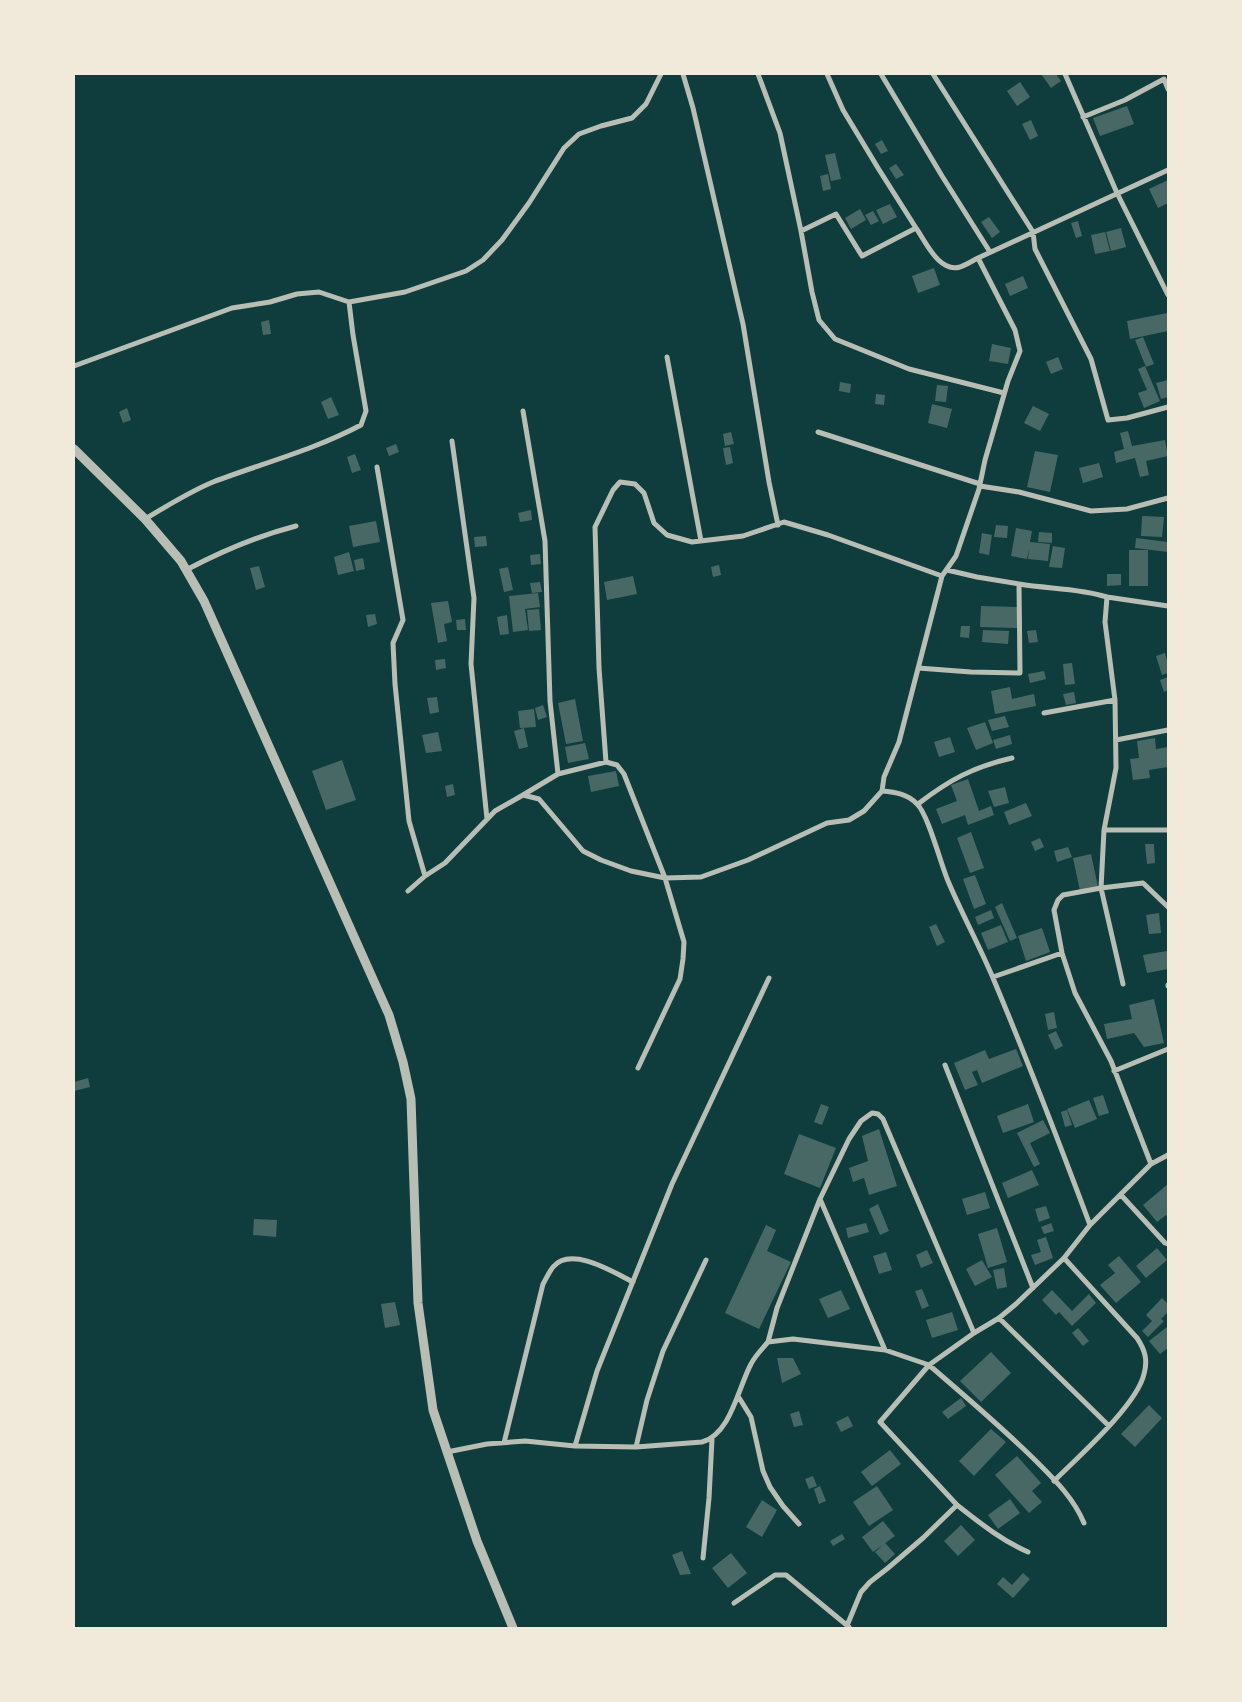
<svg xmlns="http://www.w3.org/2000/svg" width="1242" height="1702" font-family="Inter,sans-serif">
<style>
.building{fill:#486865}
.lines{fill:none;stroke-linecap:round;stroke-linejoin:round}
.minor{stroke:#b8beb3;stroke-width:5}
.tertiary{stroke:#b8beb3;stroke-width:9}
</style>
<rect width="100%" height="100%" fill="#0f3d3e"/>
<path class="building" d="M1041 74H1056L1061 81 1051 88Z
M1020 82 1030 97 1017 106 1007 91Z
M1127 106 1134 124 1100 136 1093 118Z
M1031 120 1038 136 1030 140 1022 124Z
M882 140 888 151 881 154 875 144Z
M835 153 841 179 831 181 825 155Z
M896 164 904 175 896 179 889 168Z
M828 174 831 189 823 191 820 176Z
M1168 180V203L1158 208 1149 189Z
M890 204 897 217 883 224 876 210Z
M860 209 866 220 851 229 845 218Z
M873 211 879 221 871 225 865 215Z
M989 217 1000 232 992 238 981 222Z
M1078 221 1082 236 1076 238 1071 223Z
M1121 228 1126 247 1111 251 1106 232Z
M1105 232 1110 251 1095 254 1091 235Z
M934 268 940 285 918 293 912 276Z
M1023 276 1028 288 1010 296 1005 284Z
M1167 313 1168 331 1130 339 1127 321Z
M269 320 271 334 263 335 261 322Z
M1143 337 1154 364 1146 367 1135 340Z
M992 344 1011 348 1008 364 989 361Z
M1058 357 1063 369 1051 374 1046 362Z
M1145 366 1160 401 1144 408 1138 393 1147 390 1138 369Z
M1168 380V397L1161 399 1156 383Z
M840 382 851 384 850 393 839 391Z
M937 385 948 386 946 402 935 401Z
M876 394 885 395 884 405 875 404Z
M331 397 339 415 328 419 321 402Z
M932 404 952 409 947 428 928 423Z
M1033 406 1049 414 1040 431 1024 423Z
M127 408 131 420 123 423 119 412Z
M1128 431 1132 446 1165 440 1168 456 1146 461 1149 475 1140 477 1135 458 1116 463 1114 452 1124 449 1120 433Z
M731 432 734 444 725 446 723 434Z
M396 444 399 452 389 456 386 448Z
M730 447 733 463 726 465 723 448Z
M1035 451 1058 455 1050 492 1027 487Z
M355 454 361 470 352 473 347 457Z
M1099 463 1103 477 1083 483 1079 468Z
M531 510 532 520 520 522 518 513Z
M1142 516 1164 517 1162 537 1141 536Z
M376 521 380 542 353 547 349 526Z
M996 525 1008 526 1007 538 994 537Z
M1016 528 1032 531 1030 542 1050 544 1048 561 1028 559 1029 549 1027 559 1011 556Z
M1039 532 1052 533V543L1038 542Z
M982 533 992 535 989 555 979 553Z
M486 536 487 546 475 547 474 537Z
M1136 538 1168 542V552L1135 548Z
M1053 546 1065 548 1062 568 1049 567Z
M1129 550H1148V586H1129Z
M349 552 354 571 338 575 334 557Z
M540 554 541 564 531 565 530 555Z
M363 558 365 569 356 571 354 560Z
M719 565 721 575 713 577 711 567Z
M259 566 265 587 256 590 250 568Z
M508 567 513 590 504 592 499 569Z
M1107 574H1121V585L1107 586Z
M633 576 637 594 607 600 604 582Z
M540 582 542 592 532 593 530 583Z
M538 593 540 607 525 609 528 630 513 632 509 596Z
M448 601 452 622 444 624 447 641 438 643 431 603Z
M981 606 1017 607V628L980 627Z
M539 609 541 630 529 631 527 610Z
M375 614 377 624 368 627 366 615Z
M507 615 509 634 500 635 497 617Z
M465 619 466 630H457L456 620Z
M961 626H970L969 638 960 637Z
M983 630 1009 631 1008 644 982 642Z
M1036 630 1038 642 1029 643 1027 631Z
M1165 653 1168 664V673L1162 675 1156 656Z
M445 659 446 668 436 670 435 660Z
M1072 663 1075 684 1065 685 1063 664Z
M1044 671 1046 679 1030 683 1028 674Z
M1168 677V690L1164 692 1160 680Z
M1010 687 1012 699 1034 694 1036 706 995 714 991 691Z
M1074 692 1076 703 1066 705 1063 694Z
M437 697 439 712 430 714 427 698Z
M575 699 583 741 566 744 558 703Z
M543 705 547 717 538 720 535 708Z
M534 709 536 727 520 728 518 711Z
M1005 716 1009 727 992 731 988 720Z
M985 722 993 743 976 750 967 728Z
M524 728 528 747 519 749 514 731Z
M438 732 442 751 426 753 422 735Z
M1010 735 1012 744 996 749 993 740Z
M950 737 955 752 939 757 934 742Z
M1155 738 1156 749 1168 747V767L1149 770 1150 778 1133 780 1130 759 1139 758 1137 741Z
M585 743 589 759 568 763 565 747Z
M342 760 356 800 326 810 312 771Z
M616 771 619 786 591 792 588 776Z
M968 779 979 811 991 806 994 815 968 825 965 815 942 824 936 809 957 801 951 785Z
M453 784 455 795 447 797 445 786Z
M1005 787 1009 803 994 807 988 791Z
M1026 803 1032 816 1009 825 1004 812Z
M971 832 984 868 970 873 957 838Z
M1040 838 1044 847 1035 851 1031 842Z
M1145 844H1154L1155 863 1147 864Z
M1068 847 1072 857 1057 862 1054 851Z
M1091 854 1098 887 1080 891 1073 858Z
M975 875 986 904 974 909 963 879Z
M1002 903 1017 938 1010 941 995 907Z
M991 910 994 918 978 925 975 917Z
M1159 913 1161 933 1149 934 1146 915Z
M936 924 945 942 937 946 929 927Z
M1001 925 1008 942 988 950 981 933Z
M1042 928 1050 952 1026 961 1018 936Z
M1167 951 1168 969 1147 973 1143 955Z
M1154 999 1164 1043 1144 1047 1134 1033 1107 1039 1104 1024 1132 1019 1129 1005Z
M1054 1012 1057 1028 1048 1030 1045 1014Z
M1056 1031 1063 1046 1055 1050 1048 1035Z
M1016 1049 1023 1066 982 1083 977 1070 972 1072 978 1085 965 1090 954 1063 985 1050 989 1059Z
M88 1078 90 1087 74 1091V1082Z
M1103 1095 1109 1113 1099 1116 1093 1098Z
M1089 1100 1097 1119 1075 1128 1067 1109Z
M821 1104 829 1107 822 1125 814 1122Z
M1028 1104 1034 1122 1003 1133 997 1116Z
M1067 1110 1072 1125 1065 1127 1061 1112Z
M1043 1120 1050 1133 1030 1143 1040 1164 1034 1167 1017 1133Z
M879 1129 897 1186 869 1195 864 1178 853 1182 849 1168 868 1161 862 1136Z
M799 1134 836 1148 820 1188 784 1174Z
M1032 1170 1039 1185 1008 1198 1002 1183Z
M1168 1184V1217L1166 1215 1157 1222 1143 1205Z
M985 1192 990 1208 967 1215 962 1199Z
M878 1204 889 1231 880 1235 869 1209Z
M1046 1206 1050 1218 1039 1222 1035 1209Z
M254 1219 277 1220 276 1237 253 1235Z
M866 1223 869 1232 848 1238 846 1228Z
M1051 1223 1054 1231 1044 1234 1041 1227Z
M766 1225 776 1230 767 1251 791 1262 759 1329 725 1313Z
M997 1228 1007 1262 988 1268 978 1234Z
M1046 1237 1053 1258 1035 1265 1031 1255 1041 1252 1037 1240Z
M1157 1248 1167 1260 1146 1278 1136 1266Z
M927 1250 933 1263 921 1268 916 1255Z
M886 1252 892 1270 879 1274 873 1256Z
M1119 1256 1141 1282 1116 1303 1100 1285 1115 1273 1108 1265Z
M982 1260 992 1277 975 1286 966 1269Z
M1004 1268 1007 1287 997 1289 993 1270Z
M922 1289 929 1306 922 1309 915 1291Z
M841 1290 850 1309 828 1318 819 1299Z
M1052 1290 1072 1311 1089 1294 1096 1303 1072 1326 1059 1312 1056 1315 1042 1300Z
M1162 1298 1168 1304V1312L1161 1319 1164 1321 1148 1337 1142 1331 1152 1321 1146 1315Z
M395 1302 400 1325 385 1328 381 1304Z
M952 1312 958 1330 932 1338 926 1320Z
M1167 1327 1168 1329V1348L1160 1354 1149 1341Z
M1078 1328 1089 1341 1083 1346 1072 1333Z
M991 1352 1011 1373 981 1402 960 1381Z
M777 1358H793L801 1374 782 1383Z
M961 1398 966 1406 948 1419 942 1412Z
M1149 1405 1162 1418 1135 1447 1121 1434Z
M799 1411 803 1425 794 1427 790 1414Z
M848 1416 853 1426 841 1432 836 1422Z
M991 1429 1006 1442 974 1476 959 1461Z
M890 1450 901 1464 872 1486 861 1472Z
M1017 1456 1041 1483 1032 1491 1042 1502 1029 1513 995 1475Z
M813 1476 817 1486 809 1489 805 1479Z
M820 1486 826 1501 819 1504 814 1489Z
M877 1486 893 1510 869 1526 853 1502Z
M1010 1499 1020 1513 998 1529 988 1515Z
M762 1500 777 1510 762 1537 746 1527Z
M883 1521 895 1536 873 1552 862 1537Z
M961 1525 975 1540 958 1556 944 1541Z
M842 1534 845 1539 833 1546 830 1541Z
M885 1543 895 1554 885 1563 875 1552Z
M682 1551 691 1574 680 1575 672 1555Z
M731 1553 747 1573 728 1588 712 1568Z
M1023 1573 1030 1579 1013 1598 997 1584 1003 1577 1012 1585Z"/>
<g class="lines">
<path class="minor" d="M683 74 693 108 743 324 769 482 778 525
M758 74 780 133 801 231 836 214 862 256 916 228C926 242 939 273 960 267 966 265 972 261 978 258
M827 74 843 110 878 168 916 228
M881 74 942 176 990 252
M933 74 1033 232 1035 249 1091 359 1108 420 1127 418 1168 407
M1065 74 1117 193 1168 295
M1083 117 1125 100 1164 79 1168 89
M801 231 812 292 819 320 835 339 909 369 1004 393
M667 357 701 541
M74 366 232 308 270 302 297 294 319 292 349 302 405 292 466 271 483 260 502 240 529 203 564 148 579 134 601 126 632 118 646 104 661 74
M523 411 545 541 550 701 558 774
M818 432 980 484
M452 441 474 598 471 664 487 819
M377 467 403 620 393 643 395 684 409 821 425 876
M980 486 1019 492 1091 511 1127 509 1168 498
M145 519C167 506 189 492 213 482 263 463 314 450 361 425L366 411 353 335 349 302
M186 570C222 551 257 536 296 526
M1019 584C1049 589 1079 588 1107 597
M918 668 971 672 1020 673 1019 584 977 577 947 570
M1044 713 1115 700
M1116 740 1168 730
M606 762 599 668 595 527 613 490 620 482 635 484 644 493 654 523 667 535 692 542 743 536 784 522 828 535 942 576
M882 791 884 777 899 742 942 576 956 556 979 489 985 460 1008 381 1020 351 1015 330 978 258 1168 170
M523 795 558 774 606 762 617 765 624 774 665 878 684 942 683 959 680 979 638 1068
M918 804C949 780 973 767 1012 758
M1104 830H1168
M408 891 425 876 445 863 495 811 523 795 539 799 583 851 601 860 631 871 665 878 701 877 748 860 827 823 849 820 864 811 882 791C895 792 908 794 917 804 928 814 941 865 948 881 962 914 979 945 993 978 1027 1059 1059 1142 1090 1225
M993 977 1062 953
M1123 984 1101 888 1143 883 1168 907
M1168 985V986
M945 1065 1033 1288
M1114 1071 1168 1049
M1151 1164 1111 1061 1075 993 1062 953 1054 910 1058 900 1063 895 1101 888 1104 830 1116 768 1115 700 1105 622 1107 597 1168 606
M1121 1195 1165 1243 1168 1244
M820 1199 885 1350
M999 1318 1109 1426
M768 1342 777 1308 820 1199 849 1139 861 1121 872 1113 878 1114 883 1119 974 1333
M738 1396 751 1417 763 1471 770 1487 783 1506 799 1524
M504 1443 543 1284C546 1279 549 1272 553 1267 571 1245 615 1273 633 1282
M575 1446 597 1371 672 1184 769 978
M636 1447 647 1400 663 1351 706 1260
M447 1452 487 1444 525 1441 575 1446 636 1447 702 1442C731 1434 738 1388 751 1364 755 1356 762 1349 768 1342L793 1339 885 1350 929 1365 974 1333 999 1318 1016 1304 1064 1258 1090 1225 1151 1164 1168 1155
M1054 1481C1078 1457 1137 1405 1144 1374 1148 1360 1145 1350 1137 1338L1064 1258
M957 1505C980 1523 1001 1540 1028 1552
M703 1558 709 1498 712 1439
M734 1603 775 1575H786L849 1627
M846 1628 861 1592 870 1582 888 1568 923 1538 957 1505 880 1422 929 1365C966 1397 1003 1428 1038 1463 1056 1481 1074 1499 1084 1523"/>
<path class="tertiary" d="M74 449 145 519 181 561 204 601 389 1015 403 1062 411 1099 418 1303 433 1410 477 1541 513 1628"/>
</g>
<rect width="1242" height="1702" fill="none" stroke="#f1e9da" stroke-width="150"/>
</svg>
